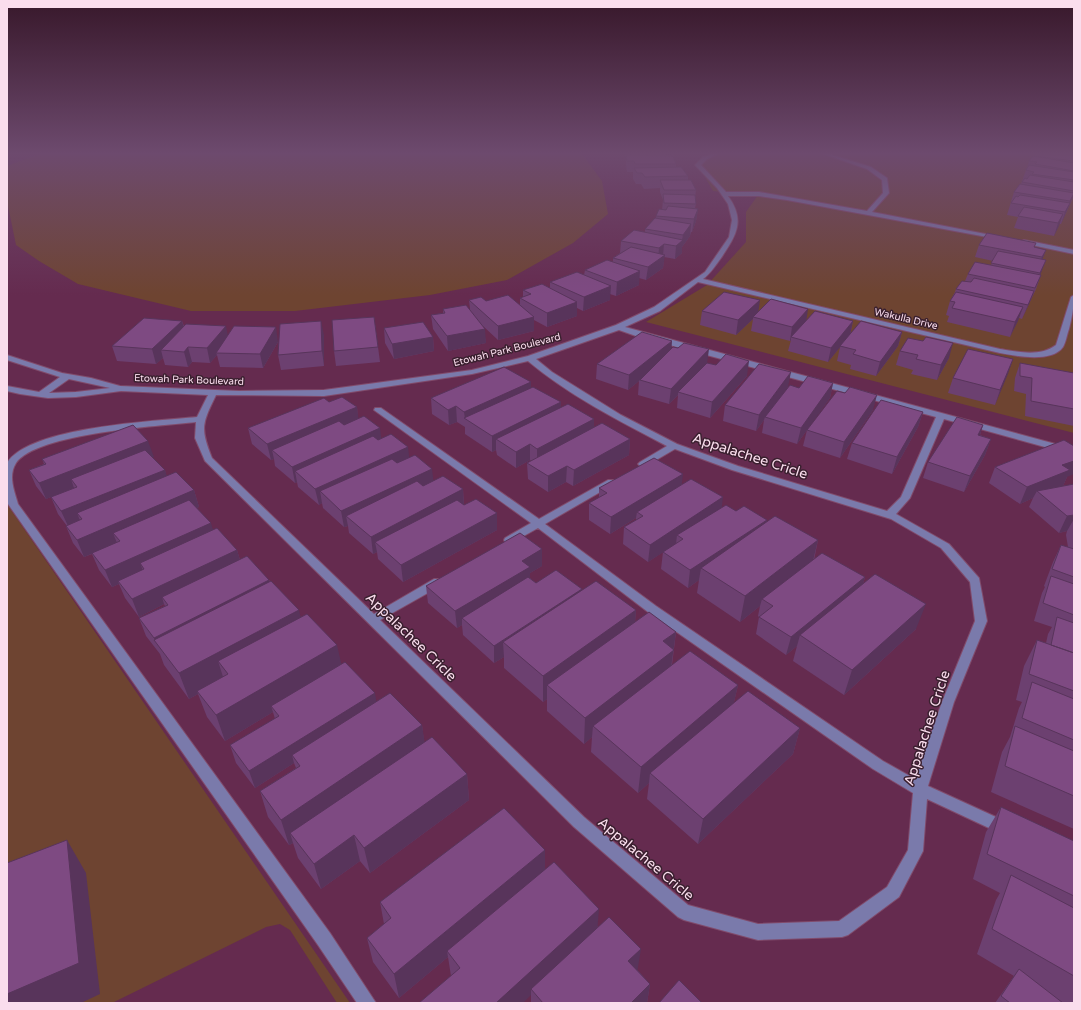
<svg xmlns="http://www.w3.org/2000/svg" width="1081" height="1010" font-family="'Varela Round',sans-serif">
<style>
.green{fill:#6e4431}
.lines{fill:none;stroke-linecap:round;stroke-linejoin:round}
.minor-casing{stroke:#804b6b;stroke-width:2}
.minor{fill:#7a7aab;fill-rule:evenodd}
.wall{fill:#6c4070}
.shaded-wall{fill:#58345b}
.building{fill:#7e4a82;stroke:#58345b}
.labels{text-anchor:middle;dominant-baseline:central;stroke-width:3;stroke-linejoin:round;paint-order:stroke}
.far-street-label{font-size:10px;fill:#fadded;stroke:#3a202f}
.near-street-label{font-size:14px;fill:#fadded;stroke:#3a202f}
</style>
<rect width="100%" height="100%" fill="#652b4f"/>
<path class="green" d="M40 154H582L602 181 608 214 573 243 507 280 430 295 295 311H191L78 284 39 261 16 245 8 206 7 166Z
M712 154H1074V433L646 322 707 285 746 242V212L758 195 713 191 701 170 700 159Z
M7 504 350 1003H337L290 930 280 924 266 927 112 1003H7Z"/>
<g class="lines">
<defs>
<path id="minor" d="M712 154H717L707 159 701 165 726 192H759L867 211 883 193 882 180 867 169 824 154H829L871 167 887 178 889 193 872 212 1001 237 998 239 787 200 759 196H728C746 221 736 235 721 258 715 266 711 273 703 279L1000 349C1019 352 1040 357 1056 345L1071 297 1074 295C1074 307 1072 317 1069 329 1067 334 1066 342 1063 347 1052 363 1016 356 1000 353L698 282 660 311 625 327 1074 449V455L944 419 910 498 896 514 949 544 979 578 987 621 954 702 928 786 1009 823 1011 828 1009 833 1004 835 927 799 923 851 899 897 848 935 842 937 758 940 684 920 678 917 574 827 205 461 195 438 196 422C159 426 37 433 16 463 8 476 14 490 18 504L330 933 376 1003H357L318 945 8 504 7 463C29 427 155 421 197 417L208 395 121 391 76 397 48 398 20 394 7 391V386L39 392 60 377 7 360V355L62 373 91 378 120 386 239 391 324 390 472 370 528 356 616 325 654 307 705 272 729 237 732 220 728 204 717 188 695 165 703 157ZM619 330 636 336 936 417 901 497 887 511 738 466 677 444 621 415 552 372 536 359ZM528 361C570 396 619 421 667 446L640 462 638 464 640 466H646L675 449 732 470 891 519 941 548 970 582 975 621 942 702 915 779 883 761 656 606 545 524 614 484 616 482 614 480H608L539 519 381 408H375L374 410 531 523 505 538 504 540 505 542H513L538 528 648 612 873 769 913 793 908 850 887 887 839 921 758 924 688 905 584 817 380 620 442 585 444 582 442 579H434L374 614 212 458C200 428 202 424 216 395L324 396 472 374ZM69 379 110 388 76 392 49 393Z
M1024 240 1074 250V254L1022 243V241Z"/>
</defs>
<use href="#minor" class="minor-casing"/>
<use href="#minor" class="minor"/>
</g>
<path class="wall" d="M626 154H674L673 157 676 164V167L688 176V180L696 190 695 197 696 204 695 208 698 209 696 221 692 232H691L690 236 682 247V253L675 259 664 257 663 268 646 280 639 278V285L616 296 610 294V300L583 311 577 308V316L547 327 534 320V331L498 340 483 326 486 343 448 351 433 329 431 315 443 313V309H470L469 300 486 301 520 305V298L523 297V290L550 288V282L584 275 585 270 613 262V258L620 253 621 241 645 232V229L656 219V216L662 210 663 200 660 192V188L644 189 641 184H636L633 179V172H627L626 166Z
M1036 154H1074V195L1072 200 1065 215 1061 224H1059L1054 236 1014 228 1018 217 1007 215 1014 192 1021 184 1026 170 1027 168 1029 161 1035 157Z
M979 245 1034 247 1046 250 1042 260 1040 275H1041L1036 289 1022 319 1019 318 1010 337 947 322 949 316 946 315 950 301 955 292 956 289 965 281 968 274 991 265 993 261 975 257Z
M702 311 758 312 806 321H853L850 335 902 332 898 346 876 376 850 369 851 365 837 361 840 347 828 362 788 351 791 340 790 341 751 331 753 319 736 335 700 325Z
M374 317 380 362 336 366 334 351Z
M182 321 184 326 228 336 278 342 263 368 220 367 217 355 210 363 192 362 188 367 165 365 163 358 156 364 117 361 112 346Z
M384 328 433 337 434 351 394 359 385 343Z
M324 335V366L281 370 278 355Z
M672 348 707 363 747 376 710 418 677 408 678 395 669 404 638 395 639 381 628 390 596 379 597 364Z
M900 351 949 358 937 380 911 374 913 370 896 365Z
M1013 359 995 405 948 393 953 378Z
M1020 363 1074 373V426L1025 416 1026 394 1014 391 1015 378Z
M833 383 830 398 810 425 873 410 840 458 803 446 807 430 797 444 762 433 764 420 756 431 723 421 725 405 788 387 782 394 799 388Z
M431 398 561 402 560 408 594 419V428L630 439 629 455 573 486 566 482 548 492 528 479 527 463 531 461 530 460 516 468 497 455 496 450 492 452 465 434V427L457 422 449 425 432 414Z
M329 402 357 407 358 419 381 439 410 458 433 481 463 489 464 505 497 530 403 582 378 559 377 552 373 554 349 533 348 526 344 527 323 508 322 503 319 505 298 487 297 482 295 483 275 466 274 459 271 460 252 444 248 428Z
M923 412 918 427 892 474 847 459 852 443Z
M983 425 980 435 991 439 985 455 964 492 923 478 928 462Z
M152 457 165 470 166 476 194 490 199 507 196 508 213 530 237 550 240 560 269 580 270 581 341 665 376 702 422 725 424 742 467 774 469 800 370 873 360 861 321 889 298 858 293 843 289 845 268 817 260 791 296 768 294 763 255 788 236 763 230 745 275 719 273 712 225 741 207 717 198 694 189 699 164 665 160 654 146 636 139 618 165 606 164 604 139 617 125 598 119 584 112 587 99 570 92 554 84 557 73 543 66 526H67L58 514 51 497 46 499 36 486 29 470 44 464 42 459 154 457Z
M995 467 1067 477 1063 486 1074 484V829L991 792 1002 752 1010 737 1019 708 1022 702 1016 700 1024 666 1037 640 1046 643 1048 634 1052 627 1034 621 1042 593 1045 587 1044 586 1053 562 1061 545 1068 547 1066 535 1067 531 1059 533 1029 507 1033 498 1020 504 989 483Z
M682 484 722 508 736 511 767 520V522L818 540 814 560 865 577 863 584 916 629 844 695 793 661 797 646 786 655 756 634 759 617 758 616 760 606 740 622 697 593 699 580 688 588 661 569 663 552 648 562 623 544 624 527 636 520V518L610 534 589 520V503L599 498V488Z
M542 566 530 573V578L536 583 582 591 636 610 635 622 676 632 672 665 738 685 734 702 800 728 793 754 698 844 647 799 649 783 638 793 591 752 592 737 584 744 547 711V699L543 702 504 668V657L494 663 463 635 462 625 457 628 428 603 426 586Z
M1001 807 1074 841V1003H995L1014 976 977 954 996 900 1000 893 973 879 986 832Z
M545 850V869L598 927 650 984 647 1003H531V995L451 976 448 957 399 998 373 962 367 938 384 924 380 902Z"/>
<path class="shaded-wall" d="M666 154H674V157L665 164Z
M1074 191V195L1061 224 1065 212Z
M698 209 696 221 692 232 694 219Z
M1063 214 1059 226 1054 236 1058 223Z
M691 224 690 236 682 247V253L675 259 676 246 682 240 683 235Z
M664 244 663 256 665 255 663 268 646 280 648 267 658 260 659 248Z
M1046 250 1041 263 1037 270 1042 257Z
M1046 260 1036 286 1040 273Z
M640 271 639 285 616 296 617 282Z
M1041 275 1029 304 1022 319 1028 305Z
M611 286 610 300 583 311 584 297Z
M760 300 758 314 753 317V319L736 335 738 320Z
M577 302V316L547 327V313Z
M1023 307 1018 321 1010 337 1015 322Z
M808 309 806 323 791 337V340L790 341 792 327Z
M534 317V331L498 340V326Z
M182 321 186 335 161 350 163 358 156 364 152 349Z
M321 321 324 335V366L322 351Z
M853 321 850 335 828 362 831 348Z
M226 326 229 341 216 353 217 355 210 363 207 348Z
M276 327 278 342 263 368 260 354Z
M485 329 486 343 448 351 447 336Z
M902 332 898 346 876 376 880 362Z
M433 337 434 351 394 359 392 344Z
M672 341 671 356 640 380 639 381 628 390 629 375Z
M953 343 949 358 937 380 941 365Z
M188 347 192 362 188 367 184 352Z
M709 349 707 364 678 392V395L669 404 671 389Z
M1013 359 1008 374 995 405 1000 390Z
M749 361 747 376 710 418 712 402Z
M791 372 788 387 766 417H765L764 420 756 431 759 415Z
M531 382V397L465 419 464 412Z
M833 383 830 398 797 444 801 428Z
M877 395 873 410 840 458 844 442Z
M561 402 560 418 496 439V450L492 452V436Z
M456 406 457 422 449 425 448 410Z
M357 407 359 423 272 450 274 459 271 460 267 444Z
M923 412 918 427 892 474 897 457Z
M594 419V435L537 465V449Z
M983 425 978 441V435Z
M380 428 382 444 295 471 297 482 295 483 292 467Z
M630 439 629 455 573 486 574 470Z
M991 439 985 455 964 492 970 476Z
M148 441 154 457 77 487 71 479 74 488 46 499 39 483Z
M530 444V460L516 468V452Z
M408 447 410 463 320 491 322 503 319 505 315 489Z
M1074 461V474L1067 477 1063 486 1037 491 1033 498 1020 504 1027 487 1062 465Z
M567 466 566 482 548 492V476Z
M432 469 434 485 346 516 348 526 344 527 341 511Z
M165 470 170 486 82 519 77 513 81 523 69 528 61 511Z
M683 474 681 491 637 512 636 518 610 534 611 517Z
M463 489 464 506 375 542 377 552 373 554 371 537Z
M194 490 199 507 120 541 113 533 117 543 84 557 77 540Z
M723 497 721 514 677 535 676 544 648 562 650 545Z
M497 513V530L403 582 401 565Z
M1074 515V521V519L1067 531 1059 533 1067 516Z
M767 520 764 537 701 568 699 580 688 588 690 570Z
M211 523 216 540 144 569 140 563 144 573 118 581 119 584 112 587 105 570Z
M818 540 812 565 762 599 760 606 740 622 745 596Z
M542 549V566L530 573V584L462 618V625L457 628 455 611 522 561Z
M237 550 242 567 162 597 164 604 139 617 132 599Z
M865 577 860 594 800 635 797 646 786 655 791 637Z
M269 580 274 597 155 641 154 638Z
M582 589 581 606 503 642 504 657 494 663V646Z
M926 604 916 629 844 695 852 670Z
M299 610 305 635 228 674 218 661 224 680 197 691 198 694 189 699 179 673Z
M636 610 634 636 547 685V699L543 702V676Z
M676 632 670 675 593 726 592 737 584 744 585 718 663 641Z
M337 645 343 671 271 706 273 712 225 741 216 715Z
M738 685 732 711 650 773 649 783 638 793 641 767Z
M375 693 378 711 292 755 294 763 255 788 249 771Z
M422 725 426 751 290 833 293 843 289 845 281 820Z
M800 728 793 754 698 844 703 819Z
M467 774 469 800 370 873 364 848Z
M354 835 360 861 321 889 314 864Z
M67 840 86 873 100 994 81 1003H7V994Z
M545 850V875L447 951 448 957 399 998 394 974Z
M599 909 597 934 531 989V995L523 1003H496Z
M641 949 637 973 628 961Z
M650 984 647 1003H631Z"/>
<path class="building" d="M1036 154H1074V161L1035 156Z
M626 155 673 156 676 164H635L634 161H627Z
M1033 156 1074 163V171L1035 164 1037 162 1029 161Z
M1029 165 1074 172V180L1032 174 1034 172 1026 170Z
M681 167 688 176 645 177 642 173H637L634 168Z
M1030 175 1074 182V191L1022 182 1025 178 1027 179Z
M660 180H691L696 190H664Z
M1020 184 1074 193 1070 201 1014 192Z
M663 194 695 195 696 204 664 203Z
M1020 195 1070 203 1065 212 1011 203 1016 196 1018 197Z
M668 206 698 209 694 219 656 216 659 209 666 210Z
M1024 207 1063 214 1058 223 1018 216Z
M655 218 691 224 683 235 645 229Z
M634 230 683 240 676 246 664 244 659 248 621 241Z
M987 233 1036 243 1034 247 1046 250 1042 257 979 245Z
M631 247 665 255 648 267 613 258Z
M998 251 1046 260 1040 273 991 263Z
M607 260 640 271 617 282 585 270Z
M975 262 1041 275 1035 288 968 274Z
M577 272 611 286 584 297 550 282Z
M974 278 1034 291 1028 305 956 289 962 281 971 282Z
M542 284 577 302 547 313 520 298 531 294 523 290Z
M724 292 760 300 738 320 702 311Z
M956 292 1023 307 1015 322 952 308 955 302 950 301Z
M508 295 534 317 498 326 469 300 481 297 486 301Z
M771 299 808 309 792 327 753 317Z
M466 305 485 329 447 336 431 315 445 313 443 309Z
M815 311 853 321 831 348 791 337Z
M374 317 378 347 334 351 332 320Z
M144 318 182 321 152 349 112 346Z
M321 321 322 351 278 355 280 324Z
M861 321 902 332 880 362 853 354 856 350 840 346Z
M423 322 433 337 392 344 384 328Z
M186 324 226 326 207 348 188 347 184 352 161 350Z
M234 326 276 327 260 354 216 353Z
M642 332 672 341 629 375 597 364Z
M926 337 953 343 941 365 916 359 918 355 900 351 908 338 923 341Z
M684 343 709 349 671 389 640 380 673 347 678 348Z
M968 349 1013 359 1000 390 953 378Z
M726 354 749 361 712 402 678 392 707 363 716 365Z
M1020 363 1074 373V409L1031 401 1032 378 1020 376Z
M759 364 791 372 759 415 725 405Z
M504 367 531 382 464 412 456 406 448 410 431 398Z
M808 376 833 383 801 428 765 417 790 385 799 388Z
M533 387 561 402 492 436 464 418Z
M850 387 877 395 844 442 807 430 837 391 845 393Z
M342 397 357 407 267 444 248 428 324 398 329 402Z
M881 400 923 412 897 457 852 443Z
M568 404 594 419 537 449 530 444 516 452 496 439Z
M364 416 380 428 292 467 272 450 339 421 344 425Z
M957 417 983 425 978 435 991 439 970 476 928 462Z
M602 423 630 439 574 470 567 466 548 476 527 463Z
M133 425 148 441 39 483 29 470 46 464 42 459Z
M391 434 408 447 315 489 295 471 373 436 378 440Z
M1064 440 1074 446V461L1062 465 1070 470 1027 487 995 467Z
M145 450 165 470 61 511 51 497 77 487 71 479Z
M415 455 432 469 341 511 320 491 392 459 397 463Z
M654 458 683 474 611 517 589 503 607 493 599 488Z
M176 472 194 490 77 540 66 526 82 519 77 513Z
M443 476 463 489 371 537 346 516 417 481 423 486Z
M691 479 723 497 650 545 624 527 643 516 637 512Z
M1074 484V515L1067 516 1037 491Z
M476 499 497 513 401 565 375 542 457 500 464 505Z
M189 500 211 523 105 570 92 553 120 541 113 533Z
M726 505 736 511 744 506 767 520 690 570 663 552 683 539 677 535Z
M775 516 818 540 745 596 701 568Z
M217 528 237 550 132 599 118 581 144 569 140 563Z
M520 533 542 549 522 561 530 567 455 611 426 586Z
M1061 545 1074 549V577L1052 569Z
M822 553 865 577 791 637 759 617 773 606 762 599Z
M247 556 269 580 154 638 139 618 168 605 162 597Z
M556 570 582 589 494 646 462 618 528 577 536 583Z
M875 574 926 604 852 670 800 635Z
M1051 576 1074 584V615L1043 603Z
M271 581 299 610 179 673 154 640Z
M596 581 636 610 543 676 503 642Z
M649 612 676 632 663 641 674 650 585 718 547 685Z
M307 614 337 645 216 715 197 691 228 674 218 661Z
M1057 617 1074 623V653L1051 645Z
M1037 640 1074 653V691L1029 674Z
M690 651 738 685 641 767 593 726Z
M345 662 375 693 249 771 230 745 279 716 271 706Z
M1032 682 1074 699V740L1022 718Z
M748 691 800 728 703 819 650 773Z
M390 693 422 725 281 820 260 791 300 766 292 755Z
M1015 726 1074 751V796L1005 766Z
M432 737 467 774 364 848 354 835 314 864 290 833Z
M1001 807 1074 841V896L987 854Z
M504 808 545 850 394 974 367 938 391 918 380 902Z
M67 840 79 963 7 994V863Z
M554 862 599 909 496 1003H419L460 968 447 951Z
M1011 875 1074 908V976L992 929Z
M609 917 641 949 628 961 650 984 631 1003H543L531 989Z
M1019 969 1063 1003H1010L1001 996Z
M679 980 702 1003H659Z"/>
<linearGradient id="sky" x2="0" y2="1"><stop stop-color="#38182b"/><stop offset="0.52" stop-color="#6d4a6e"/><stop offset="1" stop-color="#6d4a6e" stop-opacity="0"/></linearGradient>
<rect width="1081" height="295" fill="url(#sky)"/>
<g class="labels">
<g class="far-street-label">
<text transform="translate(906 319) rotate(13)">Wakulla Drive</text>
<text transform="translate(507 350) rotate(-14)">Etowah Park Boulevard</text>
<text transform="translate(189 380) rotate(2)">Etowah Park Boulevard</text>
</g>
<g class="near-street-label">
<text transform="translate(750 456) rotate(18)">Appalachee Cricle</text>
<text transform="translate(411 637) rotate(44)">Appalachee Cricle</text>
<text transform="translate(927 728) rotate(-72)">Appalachee Cricle</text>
<text transform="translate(646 859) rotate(40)">Appalachee Cricle</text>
</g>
</g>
<rect width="1081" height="1010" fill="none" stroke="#fadded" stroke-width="16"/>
</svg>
